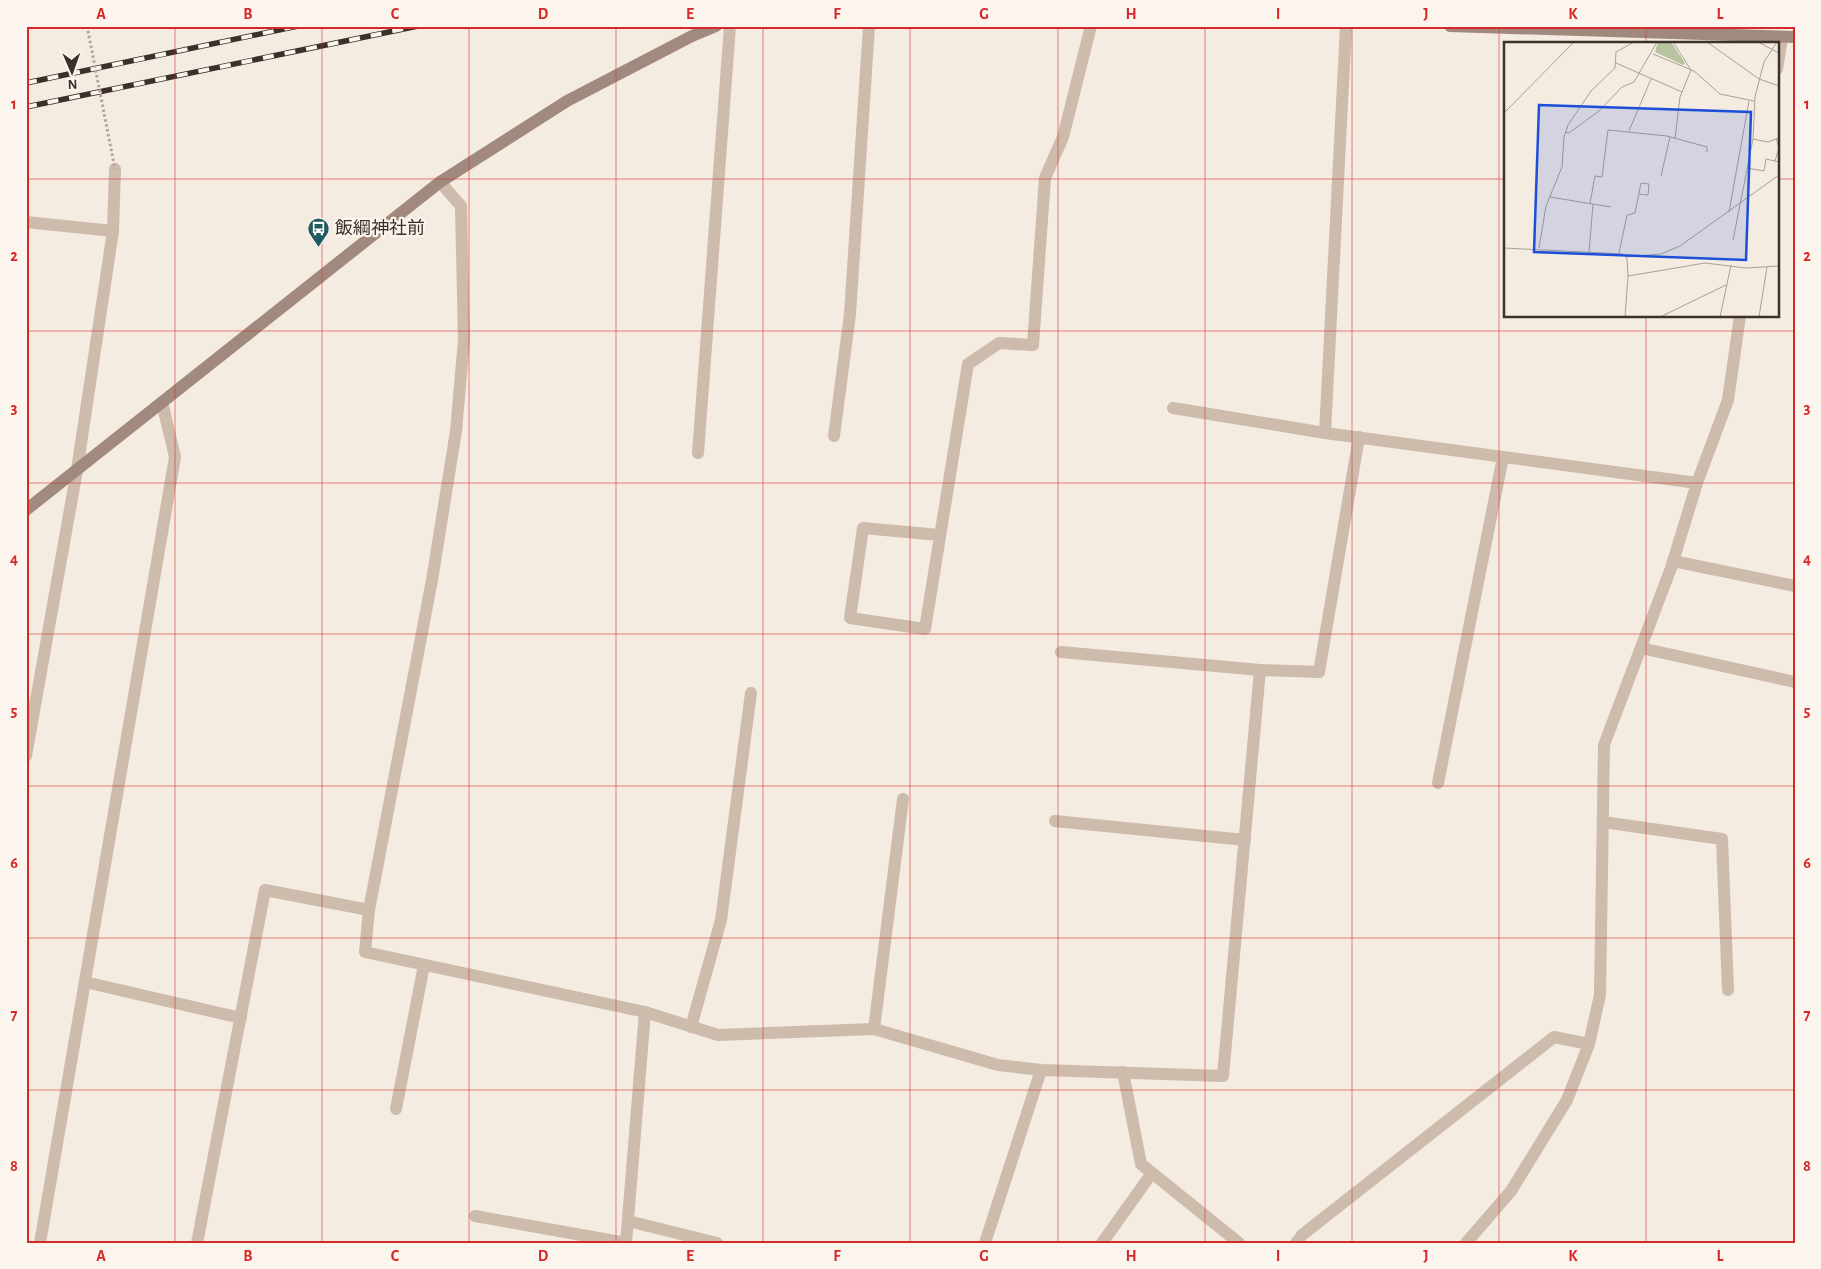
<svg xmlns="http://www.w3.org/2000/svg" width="1821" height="1269" font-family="'Alegreya Sans','Noto Sans JP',sans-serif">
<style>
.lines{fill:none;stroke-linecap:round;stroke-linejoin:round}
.lane{stroke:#cdbbac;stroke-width:12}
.street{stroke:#cdbbac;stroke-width:12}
.secondary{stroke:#a18a7d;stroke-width:12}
.rail-casing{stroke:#3b302b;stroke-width:5.5}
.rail{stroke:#fbf5ee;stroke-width:4;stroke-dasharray:11;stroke-linecap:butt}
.path-bridge{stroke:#b9a596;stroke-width:3;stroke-dasharray:2.5 2.5;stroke-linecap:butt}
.grid{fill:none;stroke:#d62828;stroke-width:1;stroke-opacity:0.55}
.labels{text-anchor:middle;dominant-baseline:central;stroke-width:4.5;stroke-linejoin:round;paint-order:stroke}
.poi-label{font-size:18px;fill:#3b302b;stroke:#fbf5ee;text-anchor:start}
.inset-road{fill:none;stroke:#aaa098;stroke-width:1}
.view{fill:#1d4ed8;fill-opacity:0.15;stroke:#1d4ed8;stroke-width:2.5}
.inset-edge{fill:none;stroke:#3b302b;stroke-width:2.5}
.neatline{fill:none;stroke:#d62828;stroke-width:2}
.grid-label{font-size:16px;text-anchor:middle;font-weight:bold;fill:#d62828}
</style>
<rect width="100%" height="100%" fill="#f4ebe1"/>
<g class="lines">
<path class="lane" d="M26 222 113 231
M834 436 850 314 869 26
M698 453 730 26
M1673 561 1795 586
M1641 648 1795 682
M1061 652 1260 670
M1438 783 1503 457
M1055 821 1245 840
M1603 822 1722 839 1728 990
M85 982 241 1018
M874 1029 903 799
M1123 1072 1141 1164 1239 1243
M396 1109 424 965
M475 1216 626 1243
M628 1221 717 1243
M197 1243 265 890 369 910 432 580 456 431 464 340 461 206 440 182
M1102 1243 1152 1173"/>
<path class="street" d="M1777 69 1782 38
M1173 408 1325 433 1697 483
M1325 433 1346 26
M939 535 863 528 850 618 925 629 968 364 999 343 1033 345 1045 178 1063 137 1091 26
M26 756 77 470 113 231 115 169
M369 910 365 952 645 1012 718 1035 874 1029 998 1065 1041 1070 1223 1076 1260 670 1319 672 1359 437
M691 1027 721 920 751 693
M40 1243 175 457 162 402
M626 1243 645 1012
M985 1243 1041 1070
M1296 1243 1302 1235 1554 1037 1589 1044
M1466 1243 1511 1191 1567 1100 1589 1044 1600 995 1604 745 1671 568 1697 483 1728 400 1740 316"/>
<path class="secondary" d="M1450 26 1795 37
M26 510 440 182 567 101 692 36 716 26"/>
<defs>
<path id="rail" d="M26 83 298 26
M26 107 418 26"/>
</defs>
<use href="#rail" class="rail-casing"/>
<use href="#rail" class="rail"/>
<path class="path-bridge" d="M87 26 115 169"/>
</g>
<path class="grid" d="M175 26V1243M322 26V1243M469 26V1243M616 26V1243M763 26V1243M910 26V1243M1058 26V1243M1205 26V1243M1352 26V1243M1499 26V1243M1646 26V44M26 179H1505M1777 179H1795M1646 316V1243M26 331H1795M26 483H1795M26 634H1795M26 786H1795M26 938H1795M26 1090H1795"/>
<defs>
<symbol id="bus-pin" viewBox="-11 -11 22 30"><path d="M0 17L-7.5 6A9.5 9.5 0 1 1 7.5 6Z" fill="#1f5a5e" stroke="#fbf5ee"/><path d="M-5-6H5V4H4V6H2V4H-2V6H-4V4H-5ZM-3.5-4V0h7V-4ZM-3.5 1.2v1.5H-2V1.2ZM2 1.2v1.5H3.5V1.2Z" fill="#fff"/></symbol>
</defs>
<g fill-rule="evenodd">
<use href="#bus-pin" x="306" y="216" width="25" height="34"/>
</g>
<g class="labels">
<g class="poi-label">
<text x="335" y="229">飯綱神社前</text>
</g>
</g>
<g transform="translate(1504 42)">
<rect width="275" height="275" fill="#f4ebe1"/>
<path d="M154 0H167L181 21 179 23 151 10Z" fill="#b8c4a0"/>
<path class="inset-road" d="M169 0 187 28M203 0 255 37 275 44M254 0 275 11M149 12 190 29 216 52 250 59M112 21 178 50M0 71 70 0M125 89 147 37M61 90 65 91 95 69 118 45 130 40 153 0M171 97 176 55 187 28M249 97 264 100 275 96M271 119 275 106 272 96M243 126 260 129 262 117 275 120M157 134 166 95M46 155 107 165M86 161 91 134 98 135 104 88 163 94 203 105V110M225 170 245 59M229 198 249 97 251 55 260 20 273 0M0 206 119 212 123 217 124 234 201 221 242 226 275 224M35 206 42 164 58 125 60 95 64 83 87 49 111 26 112 10 130 0M85 210 89 162M115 211 123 173 131 171 137 141 145 142 144 153 135 152M122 215 157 212 176 204 275 133M121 275 124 234M156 275 222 243M216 275 227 223M255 275 263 225"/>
<path class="view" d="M35 63 247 70 242 218 30 210Z"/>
<rect width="275" height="275" class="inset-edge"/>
</g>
<rect width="1821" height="1269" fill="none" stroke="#fbf5ee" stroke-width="55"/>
<g transform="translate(72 72) rotate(178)" stroke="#fbf5ee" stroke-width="4" paint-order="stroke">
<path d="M0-4L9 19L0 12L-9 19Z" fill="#3b302b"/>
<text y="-8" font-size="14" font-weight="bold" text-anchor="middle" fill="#3b302b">N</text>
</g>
<rect x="28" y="28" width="1766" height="1214" class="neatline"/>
<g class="grid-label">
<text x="101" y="19">A</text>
<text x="248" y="19">B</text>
<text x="395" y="19">C</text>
<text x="543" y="19">D</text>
<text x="690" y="19">E</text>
<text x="837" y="19">F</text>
<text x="984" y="19">G</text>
<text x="1131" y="19">H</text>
<text x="1278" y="19">I</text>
<text x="1426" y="19">J</text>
<text x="1573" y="19">K</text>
<text x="1720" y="19">L</text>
<text x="14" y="109">1</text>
<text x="1807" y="109">1</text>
<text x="14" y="261">2</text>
<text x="1807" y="261">2</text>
<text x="14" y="413">3</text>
<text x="1807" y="413">3</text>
<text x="14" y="564">4</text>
<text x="1807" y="564">4</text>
<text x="14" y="716">5</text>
<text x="1807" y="716">5</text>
<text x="14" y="868">6</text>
<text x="1807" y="868">6</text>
<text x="14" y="1020">7</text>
<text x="1807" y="1020">7</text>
<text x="14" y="1171">8</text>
<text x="1807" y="1171">8</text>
<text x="101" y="1261">A</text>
<text x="248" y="1261">B</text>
<text x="395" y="1261">C</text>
<text x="543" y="1261">D</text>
<text x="690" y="1261">E</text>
<text x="837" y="1261">F</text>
<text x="984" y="1261">G</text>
<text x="1131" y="1261">H</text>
<text x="1278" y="1261">I</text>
<text x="1426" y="1261">J</text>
<text x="1573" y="1261">K</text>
<text x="1720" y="1261">L</text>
</g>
</svg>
